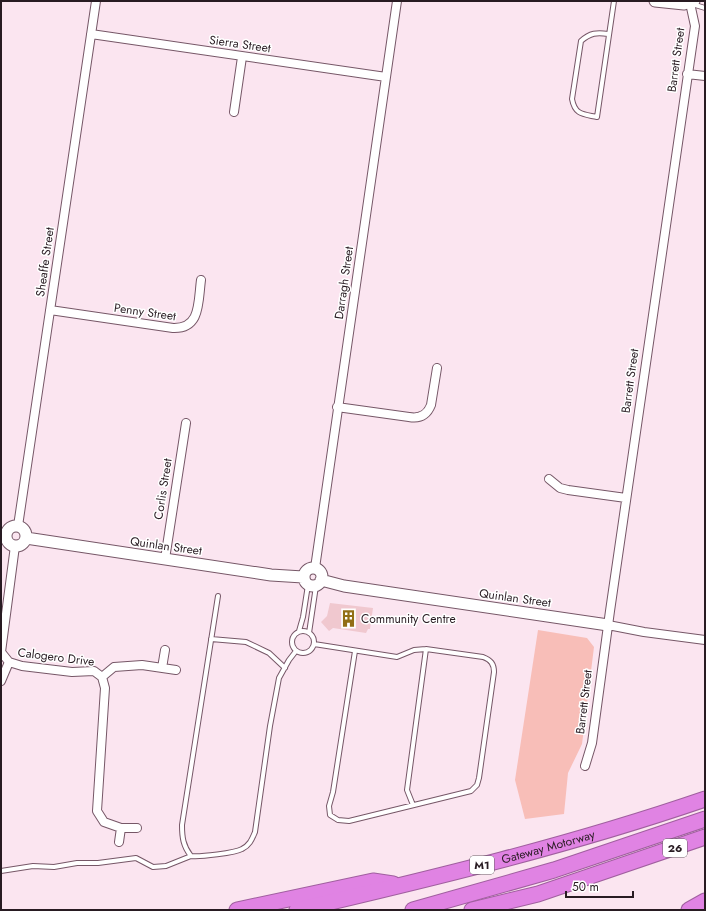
<svg xmlns="http://www.w3.org/2000/svg" width="706" height="911" font-family="Jost,sans-serif">
<style>
.green{fill:#f8beb8}
.building{fill:#f0c8cf}
.lines{fill:none;stroke-linecap:round;stroke-linejoin:round}
.lane-casing{stroke:#765767;stroke-width:6}
.street-casing{stroke:#765767;stroke-width:10}
.secondary-casing{stroke:#765767;stroke-width:13}
.highway-casing{stroke:#a05f9f;stroke-width:17}
.lane{stroke:#fff;stroke-width:4}
.street{stroke:#fff;stroke-width:8}
.secondary{stroke:#fff;stroke-width:11}
.highway{stroke:#e083e3;stroke-width:15}
.labels{text-anchor:middle;dominant-baseline:central;stroke-width:3;stroke-linejoin:round;paint-order:stroke}
.shield{fill:#fff;stroke:#685f64;stroke-width:1}
.shield-label{font-size:11px;font-weight:bold;fill:#281b22}
.street-label{font-size:12px;fill:#281b22;stroke:#fff}
.poi-label{font-size:12px;fill:#281b22;stroke:#fff;text-anchor:start}
</style>
<rect width="100%" height="100%" fill="#fbe5f0"/>
<path class="green" d="M538 630 587 638 594 647 582 744 568 773 564 814 525 819 515 780Z"/>
<path class="building" d="M330 603 373 608 370 629H368L366 633 333 628 329 631 321 622 327 616Z"/>
<g class="lines">
<defs>
<path id="lane" d="M692 4 705 8
M608 34C597 32 590 33 581 41L572 99C575 115 583 114 597 117L614 1
M218 596 182 825C182 837 183 846 191 856 200 857 235 853 242 849 250 845 252 839 255 832L270 726 279 678 289 660 296 651
M292 642a11 11 0 1 1 22 0a11 11 0 1 1-22 0Z
M299 631 303 617 308 585
M309 633 316 586
M211 639 246 642 269 653 285 668
M314 644 397 657 414 650 426 649 483 657C491 660 494 664 494 672L479 778 477 785 471 791 349 821 338 820 330 815 329 806 333 792 355 651
M413 805 407 790 426 649
M1 871 33 866 54 867 77 863H98L136 858 153 867 166 866 191 856"/>
<path id="street" d="M91 34 386 77
M687 74 705 76
M234 112 242 57
M50 310 173 328C201 329 198 302 201 280
M337 407 409 417C420 419 427 415 431 405L437 368
M549 479 560 488 568 490 626 498
M18 526 96 1
M15 546 1 652 9 662 22 666 72 672 94 671 102 677 105 688 97 811 104 822 121 828H137
M165 559 186 423
M315 568 397 1
M608 625 644 632 705 640
M162 668 165 650
M102 677 114 667 142 665 176 670
M1 681 9 662
M585 766 592 743 610 611 695 26 690 3
M119 842 121 828"/>
<path id="secondary" d="M655 1 684 4 694 1
M6 536a10 10 0 1 1 20 0a10 10 0 1 1-20 0Z
M26 538 271 575 303 577
M304 577a9 9 0 1 1 18 0a9 9 0 1 1-18 0Z
M321 580 344 586 608 625"/>
<g id="highway">
<path d="M237 910 373 881 393 884"/>
<path id="s1" d="M297 910C434 878 571 845 705 799"/>
<path d="M413 910 554 870 705 819"/>
<path d="M472 910 538 894 705 837"/>
<path d="M689 910 705 901"/>
</g>
</defs>
<use href="#lane" class="lane-casing"/>
<use href="#street" class="street-casing"/>
<use href="#secondary" class="secondary-casing"/>
<use href="#highway" class="highway-casing"/>
<use href="#lane" class="lane"/>
<use href="#street" class="street"/>
<use href="#secondary" class="secondary"/>
<use href="#highway" class="highway"/>
</g>
<defs>
<symbol id="building-bare" viewBox="-9 -9 18 18"><path d="M-4-6H4V6H1V3H-1V6H-4ZM-2.5-4.3h1.7v1.8h-1.7ZM.8-4.3h1.7v1.8H.8ZM-2.5-1h1.7V.8h-1.7ZM.8-1h1.7V.8H.8Z" fill="#916e14" stroke="#fff" stroke-width="2.5" paint-order="stroke"/></symbol>
</defs>
<g fill-rule="evenodd">
<use href="#building-bare" x="336" y="606" width="25" height="25"/>
</g>
<g class="labels">
<g class="shield">
<rect x="663" y="839" width="24" height="18" rx="3"/>
<rect x="470" y="856" width="24" height="18" rx="3"/>
</g>
<g class="shield-label">
<text x="675" y="848">26</text>
<text x="482" y="865">M1</text>
</g>
<g class="street-label">
<text transform="translate(240 44) rotate(8)">Sierra Street</text>
<text transform="translate(676 60) rotate(-82)">Barrett Street</text>
<text transform="translate(45 262) rotate(-82)">Sheaffe Street</text>
<text transform="translate(344 283) rotate(-82)">Darragh Street</text>
<text transform="translate(145 312) rotate(8)">Penny Street</text>
<text transform="translate(630 381) rotate(-82)">Barrett Street</text>
<text transform="translate(163 489) rotate(-81)">Corlis Street</text>
<text transform="translate(166 546) rotate(8)">Quinlan Street</text>
<text transform="translate(515 598) rotate(8)">Quinlan Street</text>
<text transform="translate(56 657) rotate(7)">Calogero Drive</text>
<text transform="translate(584 702) rotate(-83)">Barrett Street</text>
<text stroke="none"><textPath href="#s1" startOffset="259">Gateway Motorway</textPath></text>
</g>
<g class="poi-label">
<text x="361" y="619">Community Centre</text>
</g>
</g>
<rect width="706" height="911" fill="none" stroke="#281b22" stroke-width="4"/>
<path d="M566 891v6h67v-6" fill="none" stroke="#281b22" stroke-width="2"/>
<text x="572" y="891" font-size="12" fill="#281b22" stroke="#ffffff" stroke-width="3" paint-order="stroke">50 m</text>
</svg>
